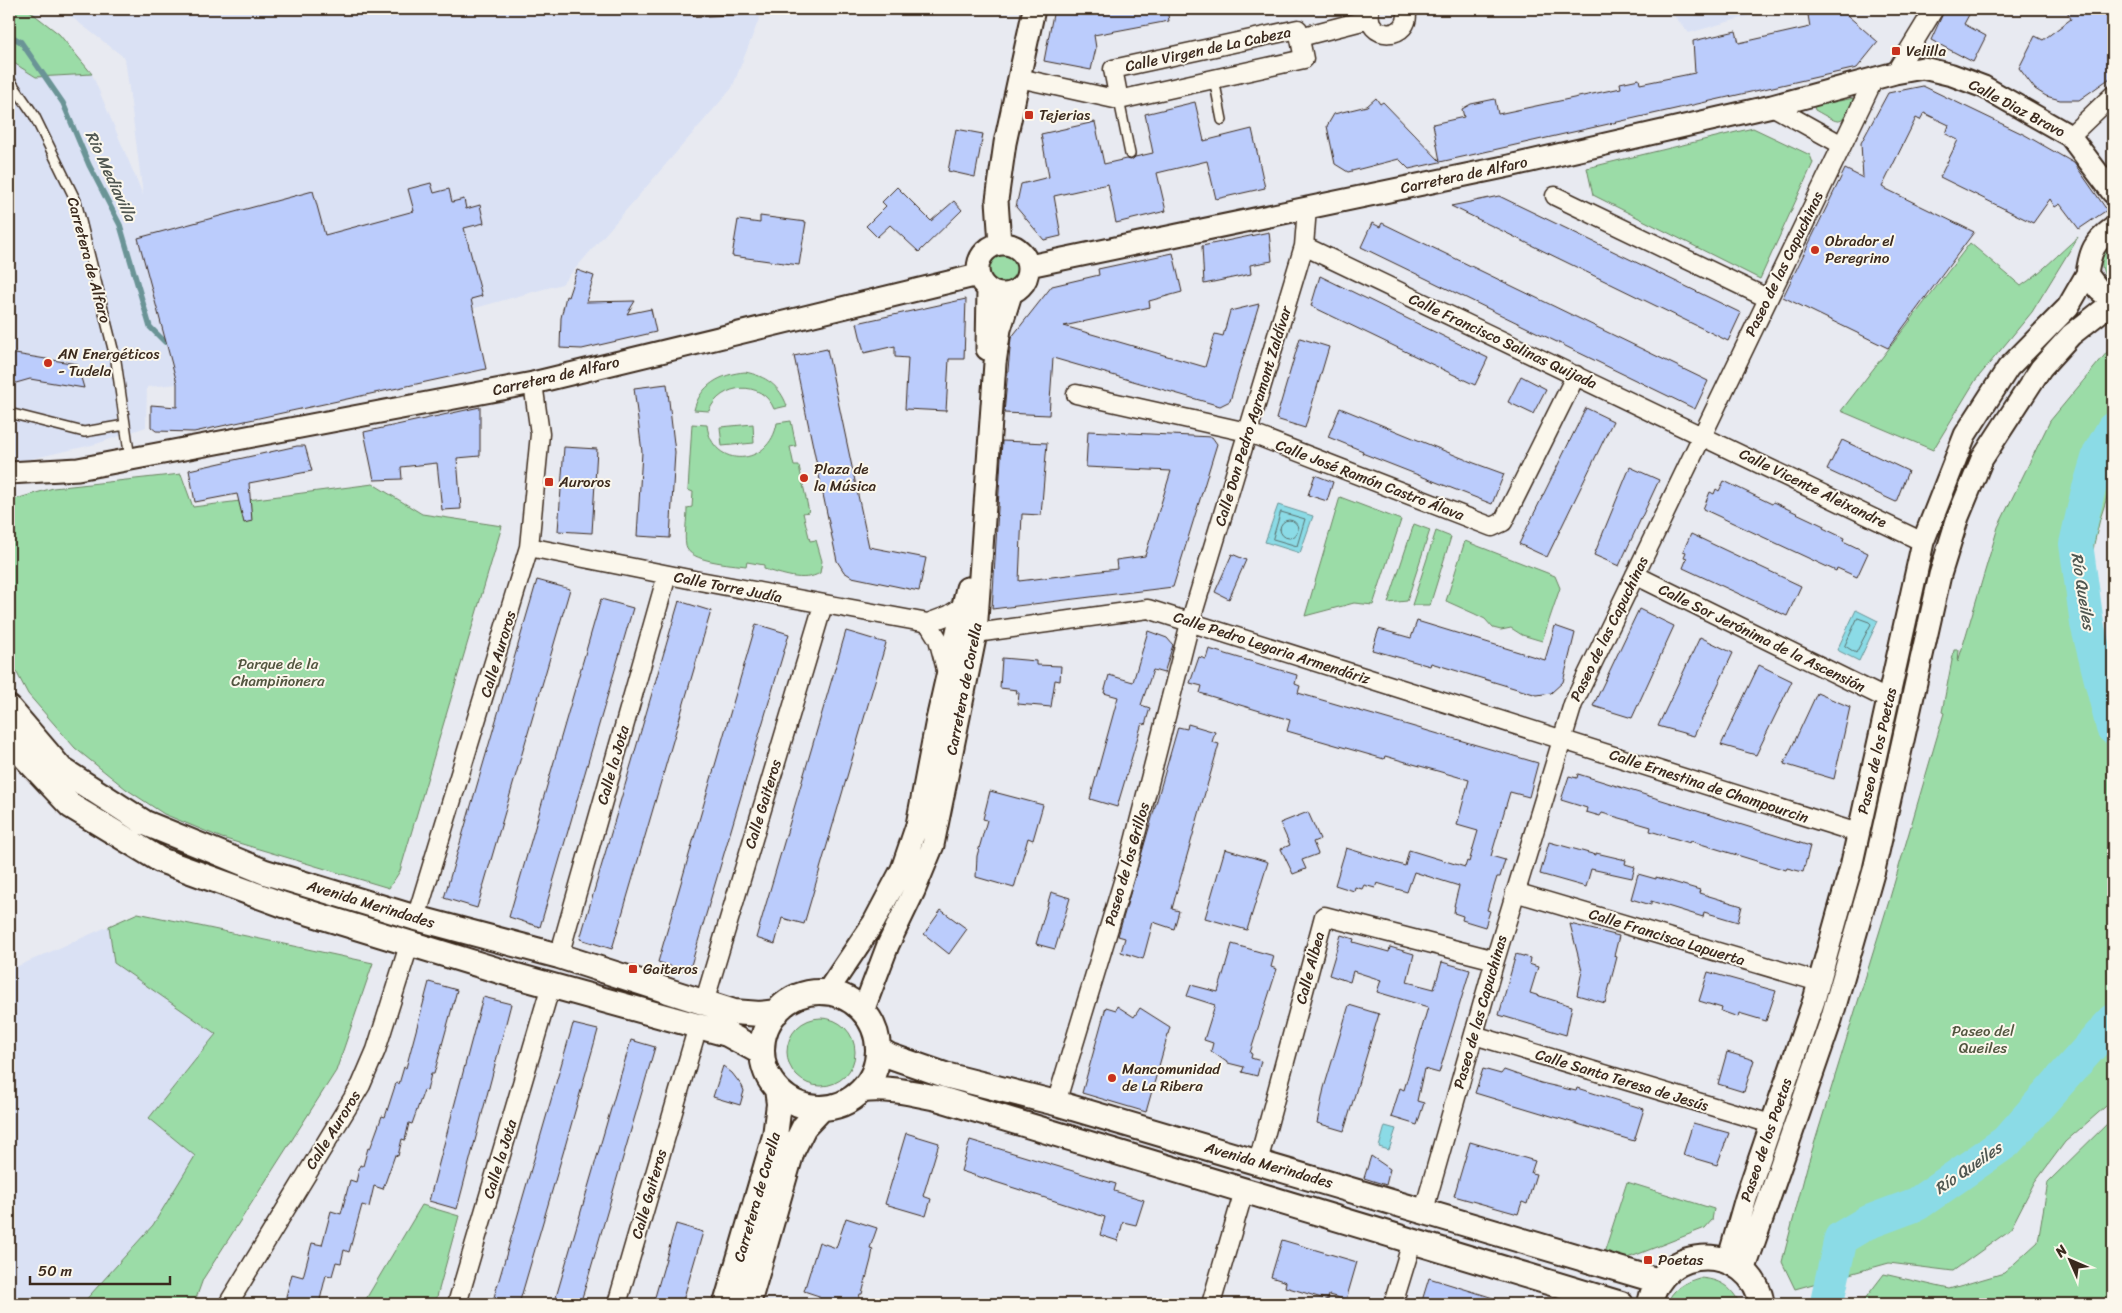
<svg xmlns="http://www.w3.org/2000/svg" width="2122" height="1313" font-family="Sriracha,sans-serif">
<style>
.built{fill:#dae1f4}
.green{fill:#9bdca7;stroke:#6b8362}
.water{fill:#8bdbe6;stroke:#6b9496}
.lines{fill:none;stroke-linecap:round;stroke-linejoin:round}
.shore{stroke:#5b716e;stroke-width:1}
.stream{stroke:#6b9496;stroke-width:5.5}
.river{stroke:#8bdbe6;stroke-width:34}
.building{fill:#bbccfc;stroke:#3b2a1e}
.service-casing{stroke:#3b2a1e;stroke-width:12}
.minor-casing{stroke:#3b2a1e;stroke-width:21}
.tertiary-casing{stroke:#3b2a1e;stroke-width:25}
.secondary-casing{stroke:#3b2a1e;stroke-width:28}
.service{stroke:#fbf7ec;stroke-width:9}
.minor{stroke:#fbf7ec;stroke-width:18}
.tertiary{stroke:#fbf7ec;stroke-width:21}
.secondary{stroke:#fbf7ec;stroke-width:24}
.poi-dot{fill:#c8321e;stroke:#fbf7ec;stroke-width:2}
.labels{text-anchor:middle;dominant-baseline:central;stroke-width:4;stroke-linejoin:round;paint-order:stroke}
.street-label{font-size:15px;fill:#3b2a1e;stroke:#fbf7ec}
.poi-label{font-size:15px;fill:#3b2a1e;stroke:#fbf7ec;text-anchor:start}
.park-label{font-size:15px;fill:#535640;stroke:#fbf7ec}
.water-label{font-size:16px;font-style:italic;fill:#4f5650;stroke:#fbf7ec}
</style>
<rect width="100%" height="100%" fill="#e8eaf1"/>
<filter id="ink" filterUnits="userSpaceOnUse"><feTurbulence type="fractalNoise" baseFrequency=".02" numOctaves="2"/><feDisplacementMap in="SourceGraphic" scale="10" xChannelSelector="R" yChannelSelector="G"/><feConvolveMatrix kernelMatrix="1 2 1 2 8 2 1 2 1" color-interpolation-filters="sRGB"/></filter>
<g filter="url(#ink)">
<path class="built" d="M61 9H763L732 88 562 284 210 381 147 387 146 427 96 444 9 464V60L36 77 92 74 143 195 125 58Z
M1668 9H1773L1689 33Z
M109 926 114 963 216 1034 149 1118 196 1156 153 1225 82 1304H9V970Z"/>
<path class="green" d="M9 9H27L59 34 92 74 36 77 9 60Z
M1854 98C1841 128 1842 125 1815 110L1814 106Z
M1753 128 1810 155 1813 163 1760 279 1593 195 1587 168Z
M2078 237 2032 312 1975 381 1933 450 1841 411 1970 243 2021 286C2042 272 2058 254 2078 237Z
M2113 244V284C2099 275 2097 252 2113 244Z
M986 271a18 18 0 1 1 36 0a18 18 0 1 1-36 0Z
M2113 345V479L2100 519 2094 544 2091 571 2098 628 2102 646 2113 671V1100L2065 1142 2033 1185 2010 1230 1953 1271 1889 1263 1795 1289 1782 1262 1807 1167 1889 901 1944 713 1942 712 1954 650H1959L1958 662 1998 527 2050 421Z
M745 372C766 376 780 386 787 406L774 409C762 379 720 383 709 411L694 410C700 385 721 374 745 372Z
M791 421 796 446 790 447 794 466H799L809 512 803 513 810 541 816 540 822 561 820 573C803 583 782 574 764 569V565L747 562 746 566C732 564 689 562 686 546 684 535 687 520 687 508L692 507 693 492 688 490 692 424 707 425C712 470 770 467 777 423Z
M753 424 754 443 722 446 720 427Z
M181 474 193 507 373 484 422 514 502 526 400 871 389 888 222 838 164 814 126 789 75 748 28 694 9 658V501L53 488Z
M1340 497 1401 520 1373 605 1354 603 1305 616Z
M1414 524 1430 530 1407 601 1388 603Z
M1436 531 1451 537 1430 605H1412Z
M1465 541 1555 576 1560 588 1542 641 1522 635 1511 628 1501 630 1493 628 1485 619 1475 614 1446 601Z
M138 913 373 963 336 1071 203 1279 194 1304H82L153 1225 195 1156 149 1118 216 1034 114 963 109 926Z
M787 1052a34 34 0 1 1 68 0a34 34 0 1 1-68 0Z
M2113 1118V1304H1861L1884 1274 1949 1289 2004 1273 2038 1242 2048 1182Z
M1627 1182 1714 1209 1712 1220 1705 1228 1636 1255 1627 1258 1604 1253Z
M422 1205 459 1216 435 1304H363Z
M1699 1278C1719 1279 1731 1286 1740 1304H1667C1672 1289 1685 1282 1699 1278Z"/>
<path class="water" d="M1278 505 1313 516 1300 553 1265 542Z
M1856 610 1878 621 1859 661 1837 650Z
M1385 1126 1396 1129 1389 1150 1379 1147Z"/>
<g class="lines">
<path class="shore" d="M1281 512 1305 519 1297 546 1273 539Z
M1280 529a9 9 0 1 1 18 0a9 9 0 1 1-18 0Z
M1858 618 1869 622 1871 624 1856 653 1845 646Z"/>
<path class="stream" d="M9 35 21 42 63 103 89 165 120 225 150 327 165 342"/>
<path class="river" d="M2113 429 2100 452 2087 495 2076 544 2087 624 2113 728
M1828 1297 1841 1238 1866 1223 1917 1204 2006 1142 2113 1021"/>
</g>
<path class="building" d="M1054 9H1167L1169 21 1094 35 1096 48 1091 70 1044 61Z
M1830 9H1840L1878 42 1857 68 1409 169 1399 159 1348 172 1335 164 1327 126 1334 114 1367 106 1376 98 1380 104 1383 102 1440 161 1433 124 1464 117 1462 109 1471 104 1495 99 1498 114 1621 88 1620 83 1639 79 1640 84 1695 73 1693 41 1736 31 1739 43 1810 27 1808 15Z
M1945 9H1972L1964 24 1986 36 1973 62 1931 40Z
M2066 9H2113V76L2079 100H2060L2046 96 2035 89 2019 68 2035 36 2043 40 2071 19Z
M1923 86 2025 135 2074 163 2107 210 2079 229 2060 204 2055 207 2050 199 2033 223 1940 177 1958 140 1946 134 1949 125 1924 113 1920 120 1916 118 1882 187 1974 232 1888 348 1783 297 1845 169 1863 178 1861 143 1888 93Z
M1195 102 1204 141 1252 129 1265 188 1216 199 1207 161 1157 173 1166 211 1116 223 1108 184 1054 196 1061 236 1044 240 1016 207 1021 184 1049 177 1041 134 1095 122 1104 164 1126 159 1131 160 1135 157 1153 153 1145 114Z
M956 129 983 134 975 177 948 171Z
M431 183 434 193 449 189 452 202 464 199 466 209 480 205 484 223 464 228 482 296 471 299 486 369 194 432 156 431 151 427V405L177 407V383L138 238 313 191 325 235 414 211 408 189Z
M897 187 931 221 954 201 962 210 919 252 890 225 877 237 866 226 886 206 882 202Z
M1499 196 1741 313 1728 341 1451 206Z
M760 216 806 222 799 265 732 256 738 220 760 223Z
M1372 223 1380 227 1382 223 1708 381 1695 409 1361 247Z
M1269 232 1272 261 1250 265 1251 274 1204 284 1202 246Z
M1173 253 1182 292 1149 301 1150 307 1064 326 1205 367 1215 334 1223 336 1230 311 1259 304 1230 401 1220 406 1053 358 1049 415 1004 413 1011 338 1052 286 1099 275 1098 269Z
M577 270 594 276 586 302 635 301 627 314 651 309 656 332 582 349 560 348 561 318 566 296 568 297Z
M1320 276 1488 358 1475 385 1311 306Z
M966 299 964 359H949L946 411 905 409 908 358 895 357V346L864 353 857 323Z
M1300 338 1329 347 1305 428 1276 419Z
M827 349 869 547 926 558 919 591 852 577 844 572 837 561 794 356Z
M9 353 77 364 84 388 30 379 9 385Z
M1521 376 1546 389 1533 414 1508 402Z
M667 384 675 452 670 538 637 536 642 452 634 388Z
M480 407V456L457 458 461 509 442 510 437 463 401 467 402 479 374 480 364 432Z
M1340 408 1474 463 1504 474 1492 504 1362 453 1363 451 1328 437Z
M1586 408 1613 421 1547 557 1519 544Z
M1088 431 1212 437 1217 444 1173 587 992 609 1002 441 1047 443 1041 515 1022 514 1019 581 1117 569 1116 560 1145 556 1171 471 1086 467Z
M1842 440 1908 471 1896 502 1827 470Z
M297 446H305L312 471 249 483 252 521 244 523 237 494 195 502 189 470Z
M564 447 597 449 592 533 558 531Z
M1630 467 1659 480 1619 566 1594 555Z
M1315 475 1333 482 1327 501 1308 495Z
M1724 481 1772 504 1773 502 1824 526 1823 528 1844 538 1843 541 1868 553 1857 577 1837 568 1836 571 1703 509 1710 492 1714 494 1716 489 1719 491Z
M1691 534 1801 586 1787 616 1683 568 1687 558 1684 557 1686 552 1683 551Z
M1232 554 1246 560 1229 599 1215 592Z
M537 580 570 589 477 908 444 898Z
M601 599 633 608 540 927 509 917Z
M679 601 711 611 612 949 580 939Z
M1639 609 1674 626 1632 718 1593 706Z
M1417 621 1545 660 1555 626 1575 633 1563 682 1551 693 1537 695 1431 663 1430 666 1372 650 1379 629 1411 638Z
M756 624 789 634 689 972 658 962Z
M846 631 886 643 804 924 782 918 775 944 756 938Z
M1148 631 1167 638 1173 645 1164 673 1153 670 1141 705 1150 708 1145 725 1142 723 1117 807 1090 799 1118 697 1104 693 1109 675 1133 682Z
M1700 637 1733 653 1694 736 1658 726Z
M1209 649 1297 675 1295 684 1300 686 1298 693 1538 763 1529 797 1510 792 1491 856 1505 860 1500 877H1497L1492 893 1487 910 1490 911 1485 927 1462 920 1463 916 1454 913 1455 906H1454L1459 886 1414 872 1407 892 1377 883 1375 888 1364 885 1362 889 1355 887 1354 891 1335 885 1346 848 1405 866 1409 850 1465 867 1467 861 1469 862 1478 831 1457 825 1469 780 1385 756 1384 759 1287 731 1290 720 1200 693 1202 686 1190 683 1199 657 1206 659Z
M1002 658 1036 661V665L1061 666 1060 681 1055 680 1051 707 1018 704 1019 693H1016L1017 690 1000 688Z
M1759 665 1792 681 1756 755 1721 745Z
M1817 693 1850 707 1834 779 1784 764Z
M1188 724 1215 732 1212 742 1219 744 1176 894 1172 909 1179 911 1174 929 1153 922 1143 959 1121 952 1125 938 1118 936 1178 727 1187 729Z
M1578 774 1810 846 1803 872 1787 868 1786 870 1691 841 1690 843 1650 831 1651 827 1627 820 1602 813 1600 816 1586 812 1587 808 1561 800 1569 776 1577 778Z
M990 791 1043 805 1033 840 1028 838 1014 888 976 877 977 856 987 820 983 819Z
M1308 812 1320 839 1313 842 1318 854 1302 860 1306 869 1293 874 1281 849 1290 845 1280 823Z
M1549 842 1596 855V853L1626 860 1625 864 1635 867 1632 878 1591 869 1586 887 1540 874Z
M1225 849 1268 862 1247 930 1205 918Z
M1638 874 1656 879V877L1700 890 1699 893 1742 906 1738 922 1704 912 1703 917 1651 901V905L1631 899Z
M1051 892 1070 898 1055 949 1036 944Z
M941 910 967 929 949 954 924 934Z
M1570 924 1619 936 1614 956 1617 957 1605 1003 1577 995 1582 971Z
M1341 935 1354 939 1353 942 1389 952 1390 947 1414 954 1407 982 1434 989 1442 962 1470 970 1439 1073 1424 1069 1417 1101 1424 1103 1417 1125 1391 1117 1400 1088 1404 1090 1428 1007 1377 992 1381 980 1353 971 1350 982 1329 975Z
M1232 944 1274 956 1271 967 1277 969 1250 1053 1252 1054 1251 1058 1261 1061 1257 1076 1242 1072 1244 1067 1228 1063 1211 1051 1213 1043 1204 1040 1215 1005 1187 996 1191 985 1218 992Z
M1516 954 1530 958 1529 964 1538 967 1530 993 1572 1006 1566 1035 1499 1015Z
M1708 972 1776 991 1766 1021 1739 1013 1738 1017 1721 1011 1722 1008 1699 1001Z
M429 982 457 990 434 1074H431L427 1091 424 1090 412 1124 409 1123 405 1140 402 1139 398 1156 395 1155 383 1189 374 1186 369 1207 362 1205 349 1252 344 1250 341 1263 336 1262 332 1276 326 1275 319 1304H284L292 1274 303 1277 312 1243 322 1245 331 1211 341 1214 350 1180 356 1182 360 1165 363 1166 368 1148 370 1149 382 1116 385 1117 396 1083 399 1084 404 1067 406 1068Z
M483 997 511 1004 457 1209 429 1201Z
M1349 1005 1379 1014 1344 1131 1317 1123 1324 1088Z
M1117 1006 1134 1017 1140 1008 1170 1027 1146 1112 1082 1093 1106 1007 1116 1010Z
M573 1024 598 1030 566 1143 519 1304H492Z
M631 1040 655 1047 586 1285 580 1304H554Z
M1727 1052 1754 1060 1744 1092 1718 1084Z
M723 1066 732 1073 742 1086 744 1091 740 1105 713 1097Z
M1483 1069 1501 1074 1504 1070 1541 1083 1576 1091 1577 1088 1644 1109 1634 1141 1475 1093Z
M1693 1123 1729 1133 1717 1165 1683 1155Z
M906 1133 939 1143 923 1196 931 1199 926 1216 885 1204Z
M970 1140 1116 1184 1114 1191 1144 1200 1136 1225 1123 1222 1118 1241 1100 1235 1105 1217 961 1171Z
M1470 1142 1535 1161 1531 1173 1536 1174 1527 1204 1522 1202 1518 1214 1454 1196Z
M1371 1156 1390 1169 1386 1185 1364 1178Z
M846 1218 877 1228 870 1248 873 1249 871 1260 862 1294H860L857 1304H817L819 1296 804 1291 819 1242 836 1248Z
M676 1224 703 1232 682 1304H653Z
M1282 1240 1357 1262 1346 1300 1329 1295 1328 1300 1299 1291 1285 1287 1286 1282 1271 1277Z
M1429 1278 1503 1301 1502 1304H1421Z"/>
<g class="lines">
<defs>
<path id="service" d="M696 11 745 9
M9 79 34 115 76 201 116 361 130 459
M1214 79 1222 120
M1119 100 1130 154
M9 413 84 432 125 425"/>
<path id="minor" d="M1370 9C1363 42 1414 41 1406 9
M1298 29 1304 59 1119 100 1113 69Z
M1300 37 1370 19
M1895 73 1934 9
M1019 78 1119 100
M1772 106 1842 145
M2070 136 2113 95
M1555 196 1767 298
M1304 246 1923 542
M1076 394 1247 432 1492 527 1503 522 1576 375
M529 547 694 580 928 623 949 615 965 605
M1635 575 1889 700
M928 623 938 639 947 673
M976 633 1148 609 1858 833
M1515 892 1819 982
M416 918 529 547 540 434 533 383
M559 956 667 575
M704 1003 823 605
M1474 1035 1771 1124
M1056 1103 1128 865 1190 623 1304 246 1307 208
M1258 1162 1324 916 1495 960
M1424 1210 1495 960 1573 704 1874 79
M228 1304 361 1085 376 1050 410 942
M457 1304 551 985
M617 1304 698 1026
M1211 1304 1244 1191
M1393 1304 1412 1242"/>
<path id="tertiary" d="M2113 228C2094 242 2090 251 2087 274L2099 290 2113 301
M978 269a25 25 0 1 1 50 0a25 25 0 1 1-50 0Z
M1000 244 997 200 1005 143 1034 9
M1029 266 1509 166 1772 106 1895 73 1923 68 1952 75 1984 87 2070 136 2113 193
M987 349 988 289
M9 473 78 469 533 383 978 275
M827 992 874 922 902 869 917 825 937 720 967 588
M863 1011 888 945 914 891 933 845 976 633 995 363 1000 329 1011 294
M1728 1261 1746 1198 1814 1000 1851 867 1923 542 1965 435 2008 368 2068 307 2087 274
M1744 1271 1831 1020 1874 870 1940 575 1958 517 1982 459 2041 368 2071 335 2113 302"/>
<path id="secondary" d="M9 708 61 769 145 823 265 872 416 918 559 956 734 1012 760 1014 777 1012
M9 740 71 806 160 860 284 905 513 975 727 1034 762 1053
M762 1050a58 58 0 1 1 116 0a58 58 0 1 1-116 0Z
M878 1049 890 1056 945 1075 1056 1103 1659 1281
M863 1090C888 1087 912 1093 937 1098L1621 1304
M726 1304 775 1136 779 1104 777 1089
M748 1304 792 1151 804 1127 822 1108
M1650 1304C1661 1242 1751 1242 1762 1304"/>
</defs>
<use href="#service" class="service-casing"/>
<use href="#minor" class="minor-casing"/>
<use href="#tertiary" class="tertiary-casing"/>
<use href="#secondary" class="secondary-casing"/>
<use href="#service" class="service"/>
<use href="#minor" class="minor"/>
<use href="#tertiary" class="tertiary"/>
<use href="#secondary" class="secondary"/>
</g>
</g>
<g class="poi-dot">
<rect x="1891" y="46" width="10" height="10" rx="2.5"/>
<rect x="1024" y="110" width="10" height="10" rx="2.5"/>
<circle cx="1815" cy="250" r="5"/>
<circle cx="48" cy="363" r="5"/>
<circle cx="804" cy="478" r="5"/>
<rect x="544" y="477" width="10" height="10" rx="2.5"/>
<rect x="628" y="964" width="10" height="10" rx="2.5"/>
<circle cx="1112" cy="1078" r="5"/>
<rect x="1643" y="1255" width="10" height="10" rx="2.5"/>
</g>
<g class="labels">
<g class="street-label">
<text transform="translate(1208 49) rotate(-12)">Calle Virgen de La Cabeza</text>
<text transform="translate(2017 108) rotate(28)">Calle Diaz Bravo</text>
<text transform="translate(1464 175) rotate(-12)">Carretera de Alfaro</text>
<text transform="translate(89 260) rotate(75)">Carretera de Alfaro</text>
<text transform="translate(1784 264) rotate(-64)">Paseo de las Capuchinas</text>
<text transform="translate(1503 341) rotate(25)">Calle Francisco Salinas Quijada</text>
<text transform="translate(556 376) rotate(-13)">Carretera de Alfaro</text>
<text transform="translate(1253 416) rotate(-73)">Calle Don Pedro Agramont Zaldívar</text>
<text transform="translate(1370 480) rotate(21)">Calle José Ramón Castro Álava</text>
<text transform="translate(1813 488) rotate(26)">Calle Vicente Aleixandre</text>
<text transform="translate(728 587) rotate(11)">Calle Torre Judía</text>
<text transform="translate(1609 629) rotate(-64)">Paseo de las Capuchinas</text>
<text transform="translate(1762 638) rotate(26)">Calle Sor Jerónima de la Ascensión</text>
<text transform="translate(1272 648) rotate(18)">Calle Pedro Legaria Armendáriz</text>
<text transform="translate(498 654) rotate(-73)">Calle Auroros</text>
<text transform="translate(964 689) rotate(-79)">Carretera de Corella</text>
<text transform="translate(1877 751) rotate(-77)">Paseo de los Poetas</text>
<text transform="translate(613 765) rotate(-74)">Calle la Jota</text>
<text transform="translate(1709 786) rotate(18)">Calle Ernestina de Champourcin</text>
<text transform="translate(763 804) rotate(-73)">Calle Gaiteros</text>
<text transform="translate(1127 864) rotate(-74)">Paseo de los Grillos</text>
<text transform="translate(371 904) rotate(17)">Avenida Merindades</text>
<text transform="translate(1667 937) rotate(17)">Calle Francisca Lapuerta</text>
<text transform="translate(1310 968) rotate(-75)">Calle Albea</text>
<text transform="translate(1480 1012) rotate(-74)">Paseo de las Capuchinas</text>
<text transform="translate(1622 1080) rotate(17)">Calle Santa Teresa de Jesús</text>
<text transform="translate(333 1130) rotate(-58)">Calle Auroros</text>
<text transform="translate(1766 1140) rotate(-71)">Paseo de los Poetas</text>
<text transform="translate(500 1159) rotate(-73)">Calle la Jota</text>
<text transform="translate(1269 1165) rotate(16)">Avenida Merindades</text>
<text transform="translate(649 1194) rotate(-74)">Calle Gaiteros</text>
<text transform="translate(757 1197) rotate(-74)">Carretera de Corella</text>
</g>
<g class="poi-label">
<text x="1906" y="51">Velilla</text>
<text x="1039" y="115">Tejerias</text>
<text x="1825" y="241">Obrador el<tspan x="1825" dy="17">Peregrino</tspan></text>
<text x="58" y="354">AN Energéticos<tspan x="58" dy="17">- Tudela</tspan></text>
<text x="814" y="469">Plaza de<tspan x="814" dy="17">la Música</tspan></text>
<text x="559" y="482">Auroros</text>
<text x="643" y="969">Gaiteros</text>
<text x="1122" y="1069">Mancomunidad<tspan x="1122" dy="17">de La Ribera</tspan></text>
<text x="1658" y="1260">Poetas</text>
</g>
<g class="park-label">
<text x="278" y="664">Parque de la<tspan x="278" dy="17">Champiñonera</tspan></text>
<text x="1983" y="1031">Paseo del<tspan x="1983" dy="17">Queiles</tspan></text>
</g>
<g class="water-label">
<text transform="translate(111 176) rotate(65)">Rio Mediavilla</text>
<text transform="translate(2083 591) rotate(81)">Río Queiles</text>
<text transform="translate(1968 1168) rotate(-35)">Río Queiles</text>
</g>
</g>
<rect width="2122" height="1313" fill="none" stroke="#fbf7ec" stroke-width="30"/>
<rect x="15" y="15" width="2092" height="1283" fill="none" stroke="#3b2a1e" stroke-width="2" filter="url(#ink)"/>
<g transform="translate(2070 1260) rotate(315)" stroke="#fbf7ec" stroke-width="4" paint-order="stroke">
<path d="M0-4L9 19L0 12L-9 19Z" fill="#3b2a1e"/>
<text y="-8" font-size="14" font-weight="bold" text-anchor="middle" fill="#3b2a1e">N</text>
</g>
<path d="M30 1276v8h140v-8" fill="none" stroke="#3b2a1e" stroke-width="2.5"/>
<text x="38" y="1276" font-size="15" fill="#3b2a1e" stroke="#fbf7ec" stroke-width="4" paint-order="stroke">50 m</text>
</svg>
